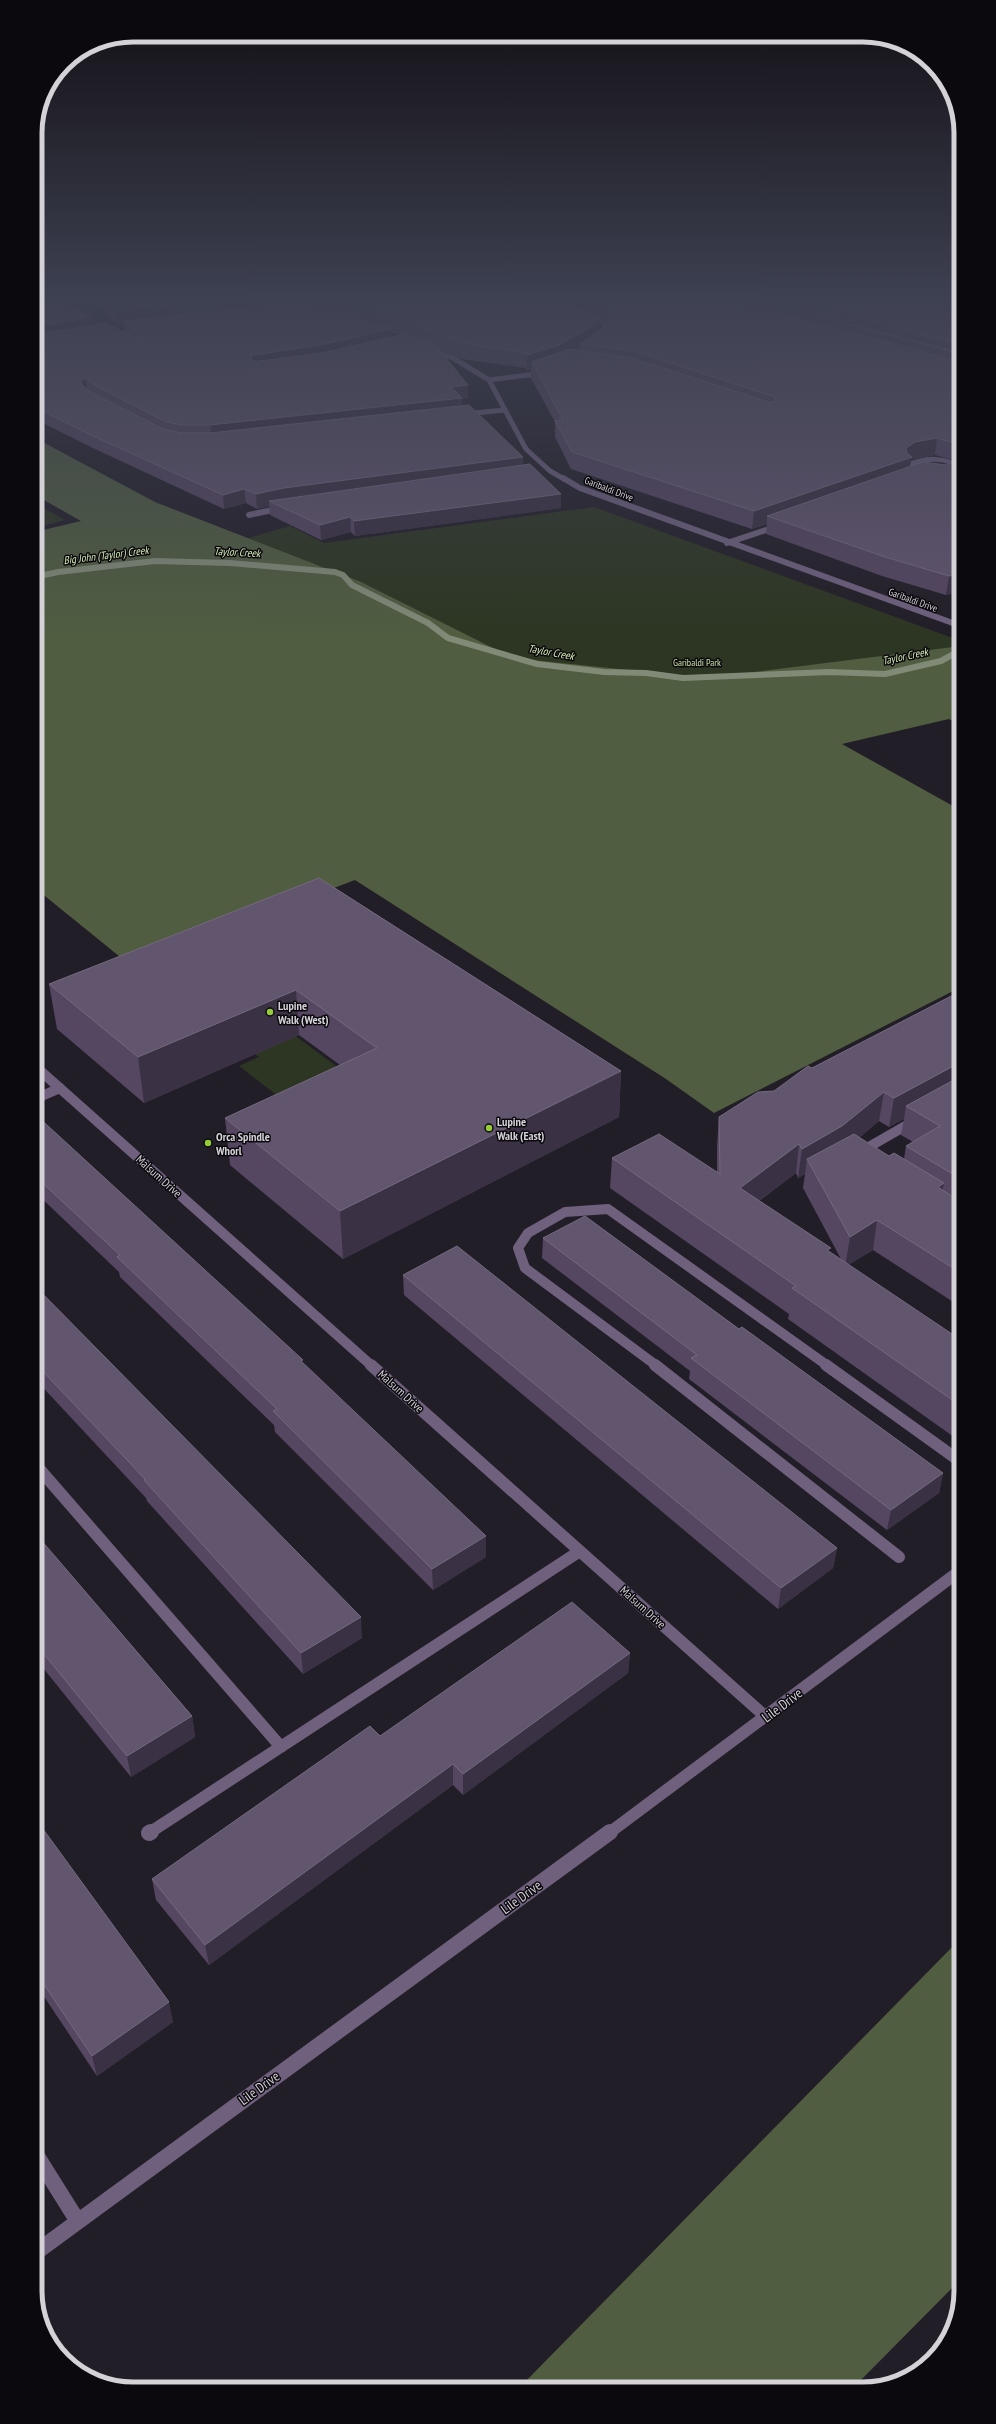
<svg xmlns="http://www.w3.org/2000/svg" width="996" height="2424" font-family="'PT Sans Narrow',sans-serif">
<style>
.green{fill:#2d3622}
.forest{fill:#505d40}
.lines{fill:none;stroke-linecap:round;stroke-linejoin:round}
.stream{stroke:#818a77;stroke-width:6}
.minor-far4{stroke:#6f617e;stroke-width:5}
.minor-far3{stroke:#6f617e;stroke-width:6}
.minor-far2{stroke:#6f617e;stroke-width:10}
.minor-far1{stroke:#6f617e;stroke-width:12}
.minor{stroke:#6f617e;stroke-width:16}
.wall{fill:#554761;fill-rule:evenodd}
.shaded-wall{fill:#3b3144}
.building{fill:#62566e;stroke:#74697e}
.poi-dot{fill:#97cc39;stroke:#0b090d;stroke-width:1.5}
.labels{text-anchor:middle;dominant-baseline:central;stroke-width:3;stroke-linejoin:round;paint-order:stroke}
.far-street-label{font-size:10px;fill:#d4d1d7;stroke:#0b090d}
.far-park-label{font-size:10px;fill:#cbe3ac;stroke:#0b090d}
.far-water-label{font-size:11px;font-style:italic;fill:#d4ecb5;stroke:#0b090d}
.poi-label{font-size:12px;font-weight:bold;fill:#d4d1d7;stroke:#0b090d;text-anchor:start}
.street-label{font-size:12px;fill:#d4d1d7;stroke:#0b090d}
.near-street-label{font-size:14px;fill:#d4d1d7;stroke:#0b090d}
.rim{fill:none;stroke:#d4d1d7;stroke-width:5}
</style>
<rect width="100%" height="100%" fill="#221e27"/>
<path class="green" d="M35 503 65 520 35 528Z
M594 507 961 641V709L690 784 234 542 290 526 324 543Z
M274 1020 401 1114 310 1121 239 1066 259 1057 234 1038Z"/>
<path class="forest" d="M35 438 155 502 361 582 513 658 706 678 961 646V725L949 719 842 744 953 806H961V987L714 1113 666 1079 355 880 130 965 35 888V532L81 521 35 495Z
M961 1938V2279L857 2384 521 2386Z"/>
<g class="lines">
<path class="stream" d="M35 577 58 572 155 561 230 563 335 572 343 575 352 585 428 623 448 638 537 664 604 672 646 673 683 678 829 672 885 674 941 661 961 650"/>
<path class="minor-far4" d="M430 350 453 358 489 380 526 449 550 471 564 479
M489 380 544 373
M464 414 505 410
M913 473 908 469V465C925 458 945 456 961 468"/>
<path class="minor-far3" d="M563 478 580 488 961 626
M249 515 282 508
M727 543 778 526"/>
<path class="minor-far2" d="M35 1066 372 1366
M35 1099 60 1088
M860 1152 914 1121
M657 1366 525 1268 518 1248 528 1233 565 1212 608 1209 828 1366"/>
<path class="minor-far1" d="M371 1365 766 1717
M655 1365 899 1557
M826 1365 961 1462
M35 1464 281 1747
M149 1833 580 1551
M609 1833 961 1570"/>
<path class="minor" d="M149 1833 151 1832
M35 2153 77 2220
M35 2253 610 1832"/>
</g>
<path class="wall" d="M35 298 93 325 124 332 123 325H117L91 298H280V301L289 299 287 298H961V591L946 595 882 576 766 534 767 524 752 529 571 469 555 437V422L531 378V369L527 371 526 368 462 359 440 350 468 385V398L462 399V406L523 465 561 508 355 536 351 532 321 540 270 515 269 506 257 509 246 503 224 509 95 449 35 419ZM732 300 748 304V306L731 301ZM600 324 604 326 600 330ZM391 332 400 335 391 337ZM935 455 957 461 959 462 947 465 910 467 911 460 913 459Z
M319 878 621 1071 619 1117 343 1259 230 1165 225 1118 340 1065 299 1035 144 1103 57 1029 49 984Z
M961 991V1200L959 1201 961 1202V1307L873 1250 848 1265 961 1340V1442L788 1319 789 1314 610 1188 612 1158 717 1172V1146L719 1117 774 1091 812 1068ZM904 1119 901 1135 913 1142 906 1146 904 1159 889 1156 859 1138 879 1121 889 1127ZM796 1173 798 1178 805 1174 803 1188 842 1261 830 1252 759 1201Z
M35 1114 303 1364 486 1557 433 1590 275 1432 274 1425 120 1277 119 1272 35 1192Z
M543 1238 739 1329 943 1473 939 1493 887 1530 689 1379 690 1371 542 1258Z
M403 1275 837 1548 833 1568 778 1609 404 1295Z
M35 1286 362 1638 303 1674 147 1501 146 1498 35 1379Z
M35 1533 192 1716 195 1737 131 1777 35 1658Z
M630 1653 628 1673 463 1795 453 1785 209 1965 156 1900 152 1879 380 1736Z
M35 1818 173 2022 97 2076 35 1983Z"/>
<path class="shaded-wall" d="M239 298H280V304L238 313 123 321V325H117L115 311Z
M750 298H765L764 300 760 301Z
M961 301V315L936 307Z
M92 317 94 328 35 340V327Z
M600 318V333L580 344V349L559 361 532 362 531 369 527 371V355Z
M391 329V341L255 367 251 357 254 355Z
M86 378 87 391 81 384V380Z
M468 385V398L462 399V411L211 438 210 425 451 387Z
M937 438 935 455 913 459 911 460 909 474 767 516V524L752 529 754 511 906 448 915 442Z
M523 457V471L269 501V506L257 509 256 494 284 488Z
M244 489 246 503 224 509 223 495Z
M561 494V508L355 536 354 521Z
M350 517 351 532 321 540 320 525Z
M961 574V591L946 595 949 576Z
M296 990 299 1035 144 1103 138 1057Z
M961 1062V1075L958 1089 906 1106 904 1119 889 1127 894 1098Z
M621 1071 619 1117 343 1259 340 1211Z
M884 1092 879 1121 838 1156 807 1159 805 1174 798 1178 802 1149Z
M799 1144 796 1173 737 1217 740 1188Z
M961 1173V1200L950 1206 956 1176Z
M944 1183 938 1213V1187Z
M877 1220 873 1250 845 1267 850 1237Z
M943 1473 939 1493 887 1530 891 1510Z
M486 1536V1557L433 1590 432 1569Z
M837 1548 833 1568 778 1609 781 1588Z
M361 1617 362 1638 303 1674 301 1653Z
M630 1653 628 1673 463 1795V1774Z
M192 1716 195 1737 131 1777 127 1756Z
M453 1764V1785L209 1965 205 1945Z
M169 2002 173 2022 97 2076 92 2056Z"/>
<path class="building" d="M35 298H54L92 317 35 327Z
M103 298H239L115 311Z
M292 298H296L391 329 321 345 254 355 251 357 253 362 322 353 405 334 434 344 468 385 451 387 462 398 210 425H182L166 422 94 385 86 378 81 380V384L90 392 163 429 182 433H210L469 405 523 457 284 488 256 494 244 489 223 495 93 436 35 407V335L105 323 141 340 123 321 239 309Z
M330 298H541L589 312 600 318 591 327 559 345 527 355 526 353 462 343 408 323Z
M569 298H719L961 362V445L959 444 937 438 915 442 906 448 907 453 912 457 754 511 572 452 555 421 563 420 532 362 569 349 632 358 771 403 776 401 775 397 634 351 580 344 602 328 609 318V314L592 304Z
M750 298 961 353V354Z
M782 298H961V301L936 307 961 314V345Z
M961 460V574L949 576 885 557 767 516 923 462 947 465 958 462Z
M530 464 561 494 354 521 350 517 320 525 269 501Z
M319 878 621 1071 340 1211 225 1118 377 1048 296 990 138 1057 49 984Z
M961 991V1062L894 1098 884 1092 842 1126 802 1149 799 1144 740 1188 831 1248 827 1250 961 1340V1406L792 1288 796 1286 612 1158 659 1134 720 1174 719 1117 758 1092 774 1091 808 1066 812 1068Z
M961 1076V1173L956 1176 906 1146 940 1126 906 1106Z
M35 1114 303 1360 301 1361 486 1536 432 1569 273 1411 277 1409 117 1257 120 1255 35 1176Z
M854 1134 889 1156 894 1153 944 1183 938 1187 961 1202V1273L877 1220 850 1237 807 1159Z
M585 1216 739 1329 742 1327 943 1473 891 1510 691 1358 697 1355 543 1238Z
M457 1246 837 1548 781 1588 403 1275Z
M35 1286 361 1617 301 1653 144 1480 145 1479 35 1363Z
M35 1533 192 1716 127 1756 35 1643Z
M572 1602 630 1653 463 1774 453 1764 205 1945 152 1879 370 1726 380 1736Z
M35 1818 169 2002 92 2056 35 1971Z"/>
<linearGradient id="sky" x2="0" y2="1"><stop stop-color="#131015"/><stop offset="0.47" stop-color="#3e4152"/><stop offset="1" stop-color="#3e4152" stop-opacity="0"/></linearGradient>
<rect width="996" height="638" fill="url(#sky)"/>
<g class="poi-dot">
<circle cx="270" cy="1012" r="4"/>
<circle cx="489" cy="1128" r="4"/>
<circle cx="208" cy="1143" r="4"/>
</g>
<g class="labels">
<g class="far-street-label">
<text transform="translate(609 489) rotate(21)">Garibaldi Drive</text>
<text transform="translate(913 600) rotate(20)">Garibaldi Drive</text>
</g>
<g class="far-park-label">
<text x="697" y="662">Garibaldi Park</text>
</g>
<g class="far-water-label">
<text transform="translate(237 552) rotate(3)">Taylor Creek</text>
<text transform="translate(106 555) rotate(-7)">Big John (Taylor) Creek</text>
<text transform="translate(551 652) rotate(10)">Taylor Creek</text>
<text transform="translate(905 656) rotate(-12)">Taylor Creek</text>
</g>
<g class="poi-label">
<text x="278" y="1005">Lupine<tspan x="278" dy="14">Walk (West)</tspan></text>
<text x="497" y="1121">Lupine<tspan x="497" dy="14">Walk (East)</tspan></text>
<text x="216" y="1136">Orca Spindle<tspan x="216" dy="14">Whorl</tspan></text>
</g>
<g class="street-label">
<text transform="translate(159 1176) rotate(42)">Malsum Drive</text>
<text transform="translate(401 1391) rotate(42)">Malsum Drive</text>
<text transform="translate(643 1607) rotate(42)">Malsum Drive</text>
</g>
<g class="near-street-label">
<text transform="translate(782 1705) rotate(-37)">Lile Drive</text>
<text transform="translate(521 1897) rotate(-36)">Lile Drive</text>
<text transform="translate(259 2088) rotate(-36)">Lile Drive</text>
</g>
</g>
<path d="M0 0H996V2424H0ZM133 42H863A91 91 0 0 1 954 133V2291A91 91 0 0 1 863 2382H133A91 91 0 0 1 42 2291V133A91 91 0 0 1 133 42Z" fill="#0b090d" fill-rule="evenodd"/>
<path class="rim" d="M133 42H863A91 91 0 0 1 954 133V2291A91 91 0 0 1 863 2382H133A91 91 0 0 1 42 2291V133A91 91 0 0 1 133 42Z"/>
</svg>
